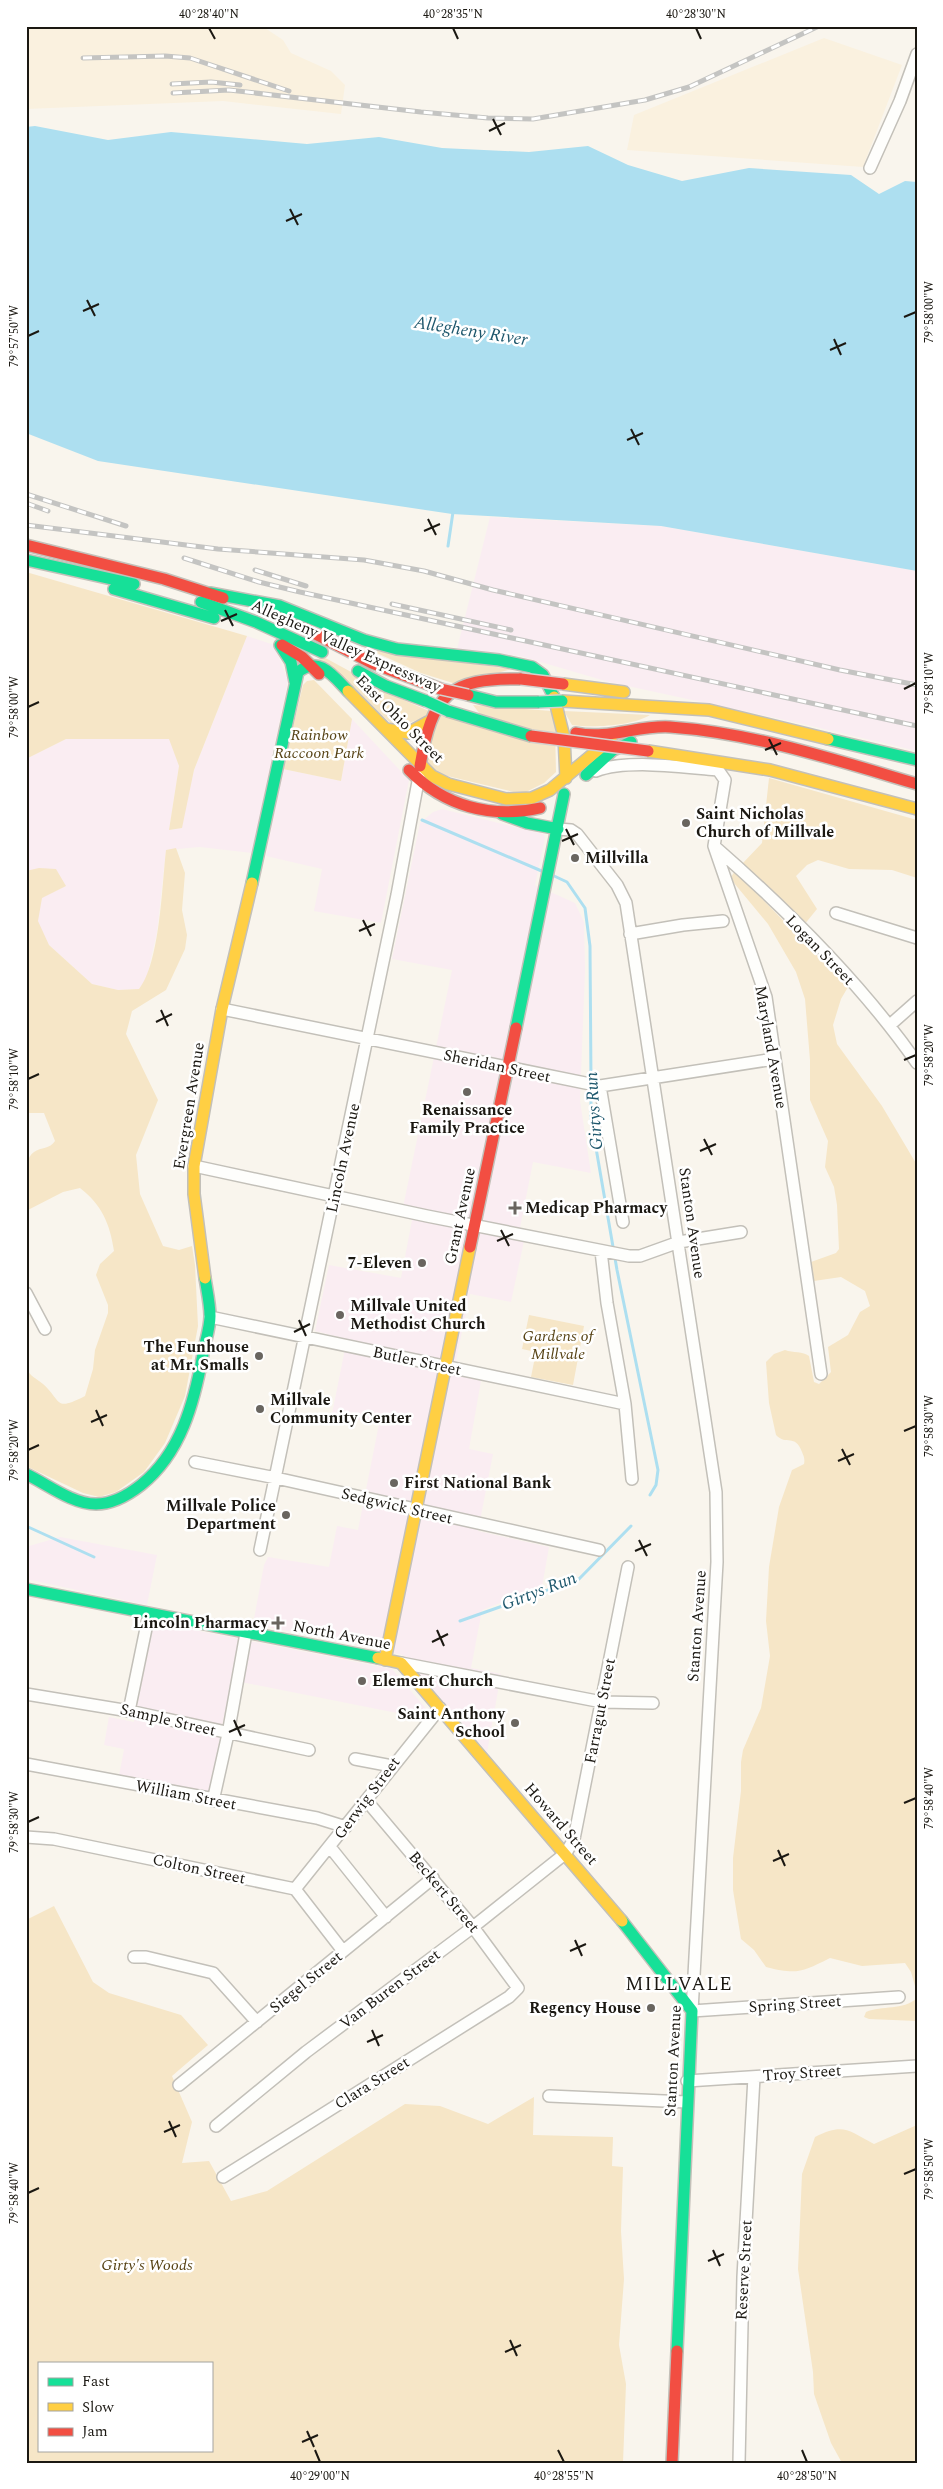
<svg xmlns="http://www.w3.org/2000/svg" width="943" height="2489" font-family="Spectral,serif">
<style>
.commercial{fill:#faedf2}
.built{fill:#faf1df}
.green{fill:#f6e6c7;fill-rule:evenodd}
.water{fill:#addff0}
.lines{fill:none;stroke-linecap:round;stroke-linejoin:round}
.stream{stroke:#addff0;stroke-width:3}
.street-casing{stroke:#c3c0b9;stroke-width:14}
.fast-casing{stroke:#c3c0b9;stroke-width:14}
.slow-casing{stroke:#c3c0b9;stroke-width:14}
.jam-casing{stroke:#c3c0b9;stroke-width:14}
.street{stroke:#fefefc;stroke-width:11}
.fast{stroke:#16e098;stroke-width:11}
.slow{stroke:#ffcf43;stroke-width:11}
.jam{stroke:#f24e42;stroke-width:11}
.rail-casing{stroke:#c4c4c2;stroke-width:5}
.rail{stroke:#fff;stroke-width:3;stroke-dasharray:9;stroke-linecap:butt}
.fast-bridge-casing{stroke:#d4d1ce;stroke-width:14;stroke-linecap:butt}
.jam-bridge-casing{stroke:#d4d1ce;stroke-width:14;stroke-linecap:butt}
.fast-bridge{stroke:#16e098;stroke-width:11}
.jam-bridge{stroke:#f24e42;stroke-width:11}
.ticks{fill:none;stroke:#1b1812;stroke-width:2}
.poi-dot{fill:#69655f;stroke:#fff;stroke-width:2}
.labels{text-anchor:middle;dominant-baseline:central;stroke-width:5;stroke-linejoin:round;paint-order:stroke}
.street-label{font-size:16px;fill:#1b1812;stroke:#fff}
.park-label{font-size:16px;font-style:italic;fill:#574315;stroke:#fff}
.poi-label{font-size:16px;font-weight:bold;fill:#1b1812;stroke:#fff;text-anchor:start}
.water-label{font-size:18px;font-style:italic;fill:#1f586d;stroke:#fff}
.quarter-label{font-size:19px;letter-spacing:1px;fill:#1b1812;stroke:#fff}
.neatline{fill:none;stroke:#1b1812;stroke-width:2}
.ticks-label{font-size:12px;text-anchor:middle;fill:#1b1812}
</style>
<rect width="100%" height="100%" fill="#f9f5ed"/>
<path class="commercial" d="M490 517 661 526 917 571V751L803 724 609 682 520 656 457 649Z
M247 636 274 645 288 681 252 853 200 847 166 850 157 932 146 981 139 989 118 990 92 984 49 945 37 921 42 897 66 886 26 871V759L66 739H170L179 766 169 830 181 828 194 770Z
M352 719 409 780 381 923 314 911 322 869 266 856 283 769 341 781Z
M442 809 544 834 545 838 535 885 575 903 584 922 585 970 580 1101 591 1173 533 1162 518 1238 524 1241 511 1302 470 1294 453 1374 481 1381 469 1449 493 1454 478 1531 549 1547 542 1587 482 1610 471 1668 501 1674 487 1752 403 1655 253 1624 264 1565 268 1557 329 1567 337 1526 358 1530 379 1424 332 1414 347 1339 315 1331 329 1265 401 1278 412 1220 401 1217 452 970 392 959 420 823 433 812Z
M60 1537 157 1555 147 1605 26 1579V1547Z
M154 1622 392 1669 428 1711 422 1718 231 1680 209 1794 119 1776 124 1749 104 1745 109 1717 134 1722Z"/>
<path class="built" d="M26 26H262L283 40 291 53 331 71 345 85 341 114 223 101 26 109Z
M824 38 902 65 863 167 627 150 634 115Z"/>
<path class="green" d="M26 572 247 636 194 770 182 828 169 830 179 766 169 739H66L26 759Z
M307 648 399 698 429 711 425 717 396 728Z
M370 650 512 669 456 684 421 673Z
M314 680 352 719 341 781 283 769 303 685 307 681Z
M473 705 552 711 555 727 556 772 544 783 522 794 439 774 425 761 439 715 480 714Z
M564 711 650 715C632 726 593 728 572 725Z
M769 778 917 820V878L892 870 849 869 818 860 807 865 796 876 817 909 804 925 742 864 762 843Z
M176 848 185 873 182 910 187 935 185 949 166 990 132 1011 126 1034 158 1100 136 1155 140 1194 163 1246 179 1250 192 1246 195 1265 198 1326 185 1396 165 1443 144 1472 116 1492 99 1497 83 1493 26 1466V1367C30 1377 36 1378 43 1384 62 1401 54 1412 85 1396L93 1369 95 1350 108 1313V1305L96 1275 100 1264 114 1251C110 1224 102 1205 80 1188L63 1192 26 1211C26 1195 20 1162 34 1152 41 1147 50 1149 55 1141L44 1113H26V871L39 868 56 869 66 886 42 898 38 921 49 945 92 984 118 990 139 989C160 963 162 885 166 850Z
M735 871 848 987 841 999 833 1025 837 1044 882 1106 917 1165V1993L911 1972 905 1963 862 1966 830 1958C802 1972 797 1975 766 1967L754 1950 741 1939 733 1890V1858L741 1791V1762L743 1750 761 1708 770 1656 766 1621 769 1567 779 1507 792 1470 804 1464C805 1459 804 1457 802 1452 795 1433 786 1446 776 1435L769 1403 766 1362 774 1354 785 1350C793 1353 803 1351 809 1356L814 1382 819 1384 831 1372 828 1347 848 1335 860 1312 870 1306 865 1291 841 1277 814 1281 811 1277V1262L836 1253 839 1249 837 1205 834 1187 825 1167 828 1141 810 1100V1060L805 999 796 972 768 924 734 883 731 877Z
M529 1315 584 1326 573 1385 531 1377 536 1352 522 1349Z
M54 1906 93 1982 109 1993 181 2015 208 2045 172 2076 192 2122 182 2163 209 2161 231 2201 267 2191 405 2104 440 2106 488 2124 534 2097 533 2135 613 2137 612 2166 623 2167 621 2231 624 2279 619 2345 626 2384 623 2463H26V1920ZM39 2363H211V2450H39Z
M917 1998V2021L869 2019 864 2017 866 2012C882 2005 903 2011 917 1998Z
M917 2125V2463H842L831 2443 814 2394 813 2372 798 2269 802 2174 815 2137C844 2123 847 2130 874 2144Z"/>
<path class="water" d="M35 126 108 140 171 132 307 144 379 137 442 148 529 152 588 146 628 165 682 181 749 168 851 175 879 194 905 181 917 182V571L661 526 452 514 98 461 26 433V127Z"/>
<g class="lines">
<path class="stream" d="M448 546 453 512
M422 820 544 872
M552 875 567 882 585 908 590 946 591 1081
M591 1087V1119L617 1270 658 1470 656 1485 650 1495
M26 1526 94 1557
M460 1621 579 1579 631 1526"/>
<defs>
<path id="street" d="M870 168 900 101 917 54
M596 771C626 759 685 767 718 770L725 780 714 846 766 997 821 1374
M558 829 571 830 577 834 617 885 626 903 716 1492 717 1562 692 2011 899 1997
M714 846C785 908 863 986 917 1063
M836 913 917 938
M630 934 683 925 723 921
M222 1009 600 1086 774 1059
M890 1025 917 1001
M600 1086 623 1222
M194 1166 427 1216 629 1256H640L679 1242 741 1232
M601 1251 607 1303 625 1404 632 1479
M26 1293 45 1329
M210 1317 625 1404
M195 1462 276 1478 599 1550
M260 1550 397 895 419 776
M401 1663 602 1702 653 1703
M26 1694 129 1711 309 1750
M129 1711 149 1614
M355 1759 392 1766
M26 1764 317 1818 346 1827
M213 1801 228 1734 246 1633
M26 1837 54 1839 295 1889 343 1951
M330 1847 386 1917
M295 1889 440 1708
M134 1957H146L213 1973 257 2022
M687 2081 917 2066
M179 2085 433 1878
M549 2096 687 2102
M216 2126 306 2052 473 1927 566 1853 574 1839 628 1567
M223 2177 509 1997 518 1988 473 1927 366 1800
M739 2463 743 2277 754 2077"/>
<path id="fast" d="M26 560 134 584
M114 589 214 618
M210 593 280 606 364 640 397 649 499 660 532 667 543 675 554 697
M201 602 256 622 322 652
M280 645 291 662 295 682
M358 671 386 686 426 701
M468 695 496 702H539
M448 711 531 736
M828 739 917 760
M586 775 613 750 631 742
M502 814 527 823 558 829
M252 883 298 672C319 655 334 677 348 691
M516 1028 564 794
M26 1474C47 1484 72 1504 96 1504 113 1504 127 1496 141 1485 181 1453 194 1403 203 1354 205 1342 210 1328 210 1316 210 1304 207 1291 205 1278
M26 1589 378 1658
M622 1921 692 2011 677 2351"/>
<path id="slow" d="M563 684 624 692
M348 691 432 776 448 784 506 799 532 798 550 790 611 739
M554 697 564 737 566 778
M562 701 709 710 828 739
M386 729 408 733 428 722
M648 751 770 770 917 809
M205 1278 194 1194V1166L222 1009 252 883
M378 1658 401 1663 622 1921
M385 1660 470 1247"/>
<path id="jam" d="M26 545 164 579 223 598
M306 629 372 663 441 689
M282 645 302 657 319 674
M576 733C608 740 638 725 670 727 754 733 836 760 917 784
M420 766C432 695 448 678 521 679
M409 770C444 806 491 819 540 808
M470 1247 516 1028
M672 2463 677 2351"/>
</defs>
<use href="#street" class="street-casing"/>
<use href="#fast" class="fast-casing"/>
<use href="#slow" class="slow-casing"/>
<use href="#jam" class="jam-casing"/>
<use href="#street" class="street"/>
<use href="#fast" class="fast"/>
<use href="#slow" class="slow"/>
<use href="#jam" class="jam"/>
<defs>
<path id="rail" d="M83 58 165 56 190 58 289 91
M172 84 211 82 240 85
M173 93 229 90 421 112 488 118 533 119 645 100 689 87 819 26
M26 494 126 526
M26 503 48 511
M26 525 218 549 364 560 424 571 493 590 840 670 917 685
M184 558 259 582 300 592 917 726
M255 570 306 586
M392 604 511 630"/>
</defs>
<use href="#rail" class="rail-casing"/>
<use href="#rail" class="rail"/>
<defs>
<path id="fast-bridge" d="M426 701 448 711
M539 702 562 701"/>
<path id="jam-bridge" d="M521 679 563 684
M441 689 468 695
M531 736 648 751"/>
</defs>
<use href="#fast-bridge" class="fast-bridge-casing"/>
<use href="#jam-bridge" class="jam-bridge-casing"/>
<use href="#fast-bridge" class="fast-bridge"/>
<use href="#jam-bridge" class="jam-bridge"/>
</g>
<path class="ticks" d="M209 28 215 39M453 28 458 39M696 28 701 39M493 119 501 135M489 131 505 123M290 209 298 225M286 221 302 214M87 300 95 316M83 311 99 304M904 317 916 312M28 336 39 331M834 339 841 355M830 350 846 343M631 429 639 445M627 440 643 433M428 519 436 535M424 531 440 524M225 610 233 626M221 621 237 614M904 689 916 683M28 707 39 702M769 739 777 755M765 750 781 743M566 829 574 845M562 841 578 834M363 920 371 936M359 931 375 924M161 1010 168 1026M156 1022 172 1014M904 1060 916 1055M28 1079 39 1074M704 1139 712 1155M700 1151 716 1144M501 1230 509 1246M497 1241 513 1234M299 1320 306 1336M294 1332 310 1324M96 1410 103 1426M91 1422 107 1415M904 1431 916 1426M842 1449 850 1465M28 1450 39 1445M838 1461 854 1454M639 1540 647 1556M635 1551 651 1544M437 1630 444 1646M432 1642 448 1634M234 1720 241 1736M229 1732 245 1725M904 1803 916 1798M28 1822 39 1817M778 1850 785 1866M773 1861 789 1854M575 1940 582 1956M570 1951 586 1944M372 2030 379 2046M367 2042 383 2035M169 2121 176 2137M164 2132 180 2125M904 2174 916 2169M28 2193 39 2188M713 2250 720 2266M708 2261 724 2254M510 2340 517 2356M505 2352 521 2345M307 2431 314 2447M302 2442 318 2435M315 2450 320 2462M558 2450 564 2462M802 2450 807 2462"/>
<g class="poi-dot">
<circle cx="686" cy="823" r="5"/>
<circle cx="575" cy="858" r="5"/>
<circle cx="467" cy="1092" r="5"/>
<path d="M512.5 1200.5h5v5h5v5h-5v5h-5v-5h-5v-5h5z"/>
<circle cx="422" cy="1263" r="5"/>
<circle cx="340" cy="1315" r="5"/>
<circle cx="259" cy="1356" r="5"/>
<circle cx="260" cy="1409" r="5"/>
<circle cx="394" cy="1483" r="5"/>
<circle cx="286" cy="1515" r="5"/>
<path d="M275.5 1615.5h5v5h5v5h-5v5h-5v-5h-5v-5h5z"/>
<circle cx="362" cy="1681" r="5"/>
<circle cx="515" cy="1723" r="5"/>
<circle cx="651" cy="2008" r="5"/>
</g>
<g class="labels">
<g class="street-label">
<text transform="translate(346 646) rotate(24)">Allegheny Valley Expressway</text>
<text transform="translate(400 719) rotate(45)">East Ohio Street</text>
<text transform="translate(820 950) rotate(46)">Logan Street</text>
<text transform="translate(771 1047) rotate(80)">Maryland Avenue</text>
<text transform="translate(497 1066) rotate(12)">Sheridan Street</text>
<text transform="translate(189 1106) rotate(-81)">Evergreen Avenue</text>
<text transform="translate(343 1158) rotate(-78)">Lincoln Avenue</text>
<text transform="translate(460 1216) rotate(-78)">Grant Avenue</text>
<text transform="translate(692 1223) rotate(82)">Stanton Avenue</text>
<text transform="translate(417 1361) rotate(12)">Butler Street</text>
<text transform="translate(397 1506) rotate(13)">Sedgwick Street</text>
<text transform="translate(697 1626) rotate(-86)">Stanton Avenue</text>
<text transform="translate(342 1635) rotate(11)">North Avenue</text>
<text transform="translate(600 1711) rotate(-79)">Farragut Street</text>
<text transform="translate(168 1720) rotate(13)">Sample Street</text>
<text transform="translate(186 1795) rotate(11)">William Street</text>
<text transform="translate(367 1798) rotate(-53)">Gerwig Street</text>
<text transform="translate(561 1824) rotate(49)">Howard Street</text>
<text transform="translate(199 1869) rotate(12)">Colton Street</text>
<text transform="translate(444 1892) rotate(50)">Beckert Street</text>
<text transform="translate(306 1982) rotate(-39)">Siegel Street</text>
<text transform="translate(390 1989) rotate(-37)">Van Buren Street</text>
<text transform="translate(795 2004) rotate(-4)">Spring Street</text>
<text transform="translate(673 2061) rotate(-87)">Stanton Avenue</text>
<text transform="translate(802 2073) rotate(-4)">Troy Street</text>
<text transform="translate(372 2083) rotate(-32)">Clara Street</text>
<text transform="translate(744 2270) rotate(-87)">Reserve Street</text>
</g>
<g class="park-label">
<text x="319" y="735">Rainbow<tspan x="319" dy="18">Raccoon Park</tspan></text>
<text x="558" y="1336">Gardens of<tspan x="558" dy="18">Millvale</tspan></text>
<text x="147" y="2265">Girty's Woods</text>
</g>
<g class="poi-label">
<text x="696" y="814">Saint Nicholas<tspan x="696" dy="18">Church of Millvale</tspan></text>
<text x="585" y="858">Millvilla</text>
<text x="467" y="1110" text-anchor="middle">Renaissance<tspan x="467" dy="18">Family Practice</tspan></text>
<text x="525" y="1208">Medicap Pharmacy</text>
<text x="412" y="1263" text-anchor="end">7-Eleven</text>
<text x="350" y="1306">Millvale United<tspan x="350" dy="18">Methodist Church</tspan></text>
<text x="249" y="1347" text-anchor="end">The Funhouse<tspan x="249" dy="18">at Mr. Smalls</tspan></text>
<text x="270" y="1400">Millvale<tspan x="270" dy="18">Community Center</tspan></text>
<text x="404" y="1483">First National Bank</text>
<text x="276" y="1506" text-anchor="end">Millvale Police<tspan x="276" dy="18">Department</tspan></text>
<text x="268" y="1623" text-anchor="end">Lincoln Pharmacy</text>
<text x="372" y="1681">Element Church</text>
<text x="505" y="1714" text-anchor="end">Saint Anthony<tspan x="505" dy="18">School</tspan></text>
<text x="641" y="2008" text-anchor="end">Regency House</text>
</g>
<g class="water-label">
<text transform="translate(471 331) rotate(9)">Allegheny River</text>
<text transform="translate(594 1111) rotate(-94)">Girtys Run</text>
<text transform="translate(539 1591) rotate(-21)">Girtys Run</text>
</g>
<g class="quarter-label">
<text x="679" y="1984">MILLVALE</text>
</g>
</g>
<rect width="943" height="2489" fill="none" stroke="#ffffff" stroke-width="55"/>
<rect x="38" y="2362" width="175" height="90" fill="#ffffff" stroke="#a4a3a0"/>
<rect x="48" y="2378" width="25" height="8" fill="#16e098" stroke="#a4a3a0"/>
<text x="82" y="2386" font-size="15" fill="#1b1812">Fast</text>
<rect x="48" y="2403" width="25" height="8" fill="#ffcf43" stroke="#a4a3a0"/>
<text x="82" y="2412" font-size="15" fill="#1b1812">Slow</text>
<rect x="48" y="2428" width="25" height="8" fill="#f24e42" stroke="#a4a3a0"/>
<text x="82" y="2436" font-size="15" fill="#1b1812">Jam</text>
<rect x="28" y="28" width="888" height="2434" class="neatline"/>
<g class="ticks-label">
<text x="209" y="18">40°28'40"N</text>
<text x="453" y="18">40°28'35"N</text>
<text x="696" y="18">40°28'30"N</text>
<text transform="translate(929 312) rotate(-90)" y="4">79°58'00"W</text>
<text transform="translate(14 336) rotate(-90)" y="4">79°57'50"W</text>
<text transform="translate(929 683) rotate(-90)" y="4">79°58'10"W</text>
<text transform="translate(14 707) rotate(-90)" y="4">79°58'00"W</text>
<text transform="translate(929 1055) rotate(-90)" y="4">79°58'20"W</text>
<text transform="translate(14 1079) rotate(-90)" y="4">79°58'10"W</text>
<text transform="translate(929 1426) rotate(-90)" y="4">79°58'30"W</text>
<text transform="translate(14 1450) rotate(-90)" y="4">79°58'20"W</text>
<text transform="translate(929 1798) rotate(-90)" y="4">79°58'40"W</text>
<text transform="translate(14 1822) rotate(-90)" y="4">79°58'30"W</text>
<text transform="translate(929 2169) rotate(-90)" y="4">79°58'50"W</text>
<text transform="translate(14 2193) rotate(-90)" y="4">79°58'40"W</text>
<text x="320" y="2480">40°29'00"N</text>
<text x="564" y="2480">40°28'55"N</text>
<text x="807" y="2480">40°28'50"N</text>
</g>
</svg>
